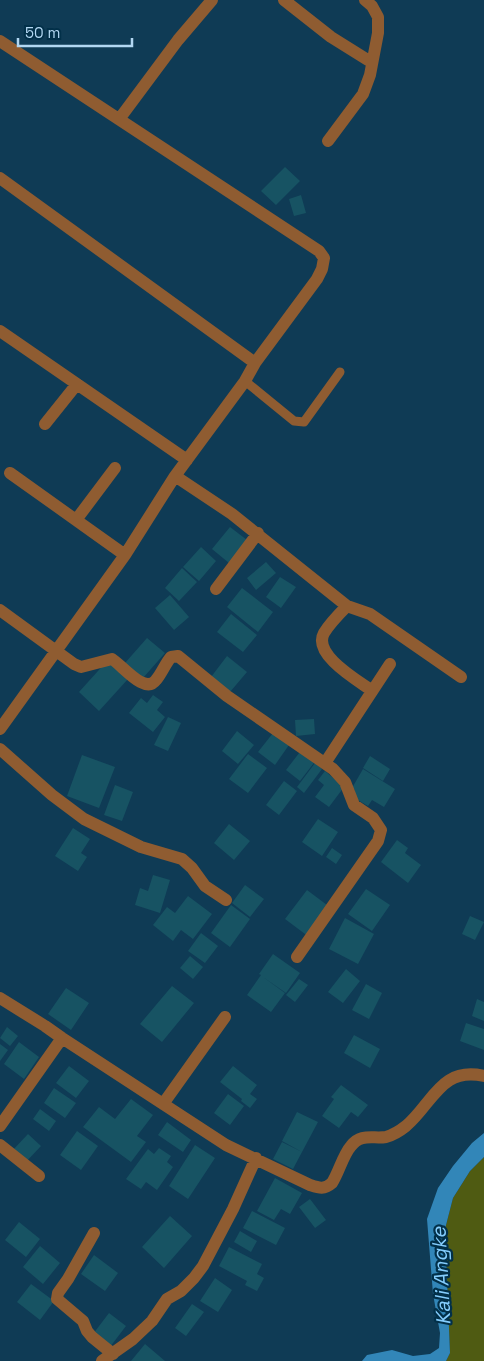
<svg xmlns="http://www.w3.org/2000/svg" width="484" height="1361" font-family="'Space Grotesk',sans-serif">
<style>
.green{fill:#4f5b12}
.water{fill:#3286b8}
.building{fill:#175363}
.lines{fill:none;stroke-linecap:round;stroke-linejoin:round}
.service{stroke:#8f5c31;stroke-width:9}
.minor{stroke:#8f5c31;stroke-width:12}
.labels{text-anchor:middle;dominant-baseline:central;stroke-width:4.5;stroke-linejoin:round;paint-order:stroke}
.water-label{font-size:20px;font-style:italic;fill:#84cdfd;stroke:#023049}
</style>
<rect width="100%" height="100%" fill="#0f3b55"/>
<path class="green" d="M484 1157V1361H446L450 1353 445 1229 453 1198 470 1171Z"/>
<path class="water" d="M484 1133V1157L470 1171 453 1198 445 1229 450 1353 446 1361H362L367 1355 392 1350 413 1356 430 1354 439 1348 440 1333 433 1294 427 1219 438 1188 453 1166 472 1143Z"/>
<path class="building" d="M285 167 300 181 276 205 261 191Z
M301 195 306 213 294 216 289 199Z
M230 527 247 540 229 563 212 549Z
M201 547 216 561 199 581 183 567Z
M266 562 276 573 256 590 247 578Z
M182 568 197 582 179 601 165 588Z
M280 577 296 587 281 608 266 597Z
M242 588 273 612 258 632 227 607Z
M170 595 189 617 174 630 155 608Z
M231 614 257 635 243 652 217 632Z
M147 638 165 653 143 678 125 663Z
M227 656 247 672 230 692 211 677Z
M107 661 128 679 99 711 79 692Z
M153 695 163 702 157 710 165 717 153 732 129 713 141 698 147 703Z
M168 717 181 723 168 751 154 745Z
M314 719 315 734 296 736 295 720Z
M237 731 254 745 238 764 222 751Z
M273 733 289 745 275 765 258 752Z
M303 748 317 759 300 781 286 770Z
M248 754 267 768 248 793 229 779Z
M82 755 115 767 99 808 67 796Z
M370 756 390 769 383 781 363 768Z
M315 763 322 769 304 793 297 787Z
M363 769 395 789 384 807 372 800 368 806 351 796 355 790 352 788Z
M325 771 344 787 329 807 315 797 324 785 318 780Z
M284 781 297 791 279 815 266 805Z
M115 785 133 792 122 821 104 815Z
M318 819 338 832 322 856 302 842Z
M229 824 250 841 234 860 214 843Z
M73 828 90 839 81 853 87 857 78 871 55 856Z
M397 840 408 848 405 853 421 865 408 883 381 862Z
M332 848 342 855 336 864 326 857Z
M153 875 170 880 160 913 135 905 140 888 148 891Z
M245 885 264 899 250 917 232 903Z
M366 889 390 905 372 931 348 914Z
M307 890 331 908 309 937 285 919Z
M188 896 212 914 193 939 181 930 173 941 153 925 167 907 175 913Z
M231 905 250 919 230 947 211 933Z
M470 916 484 922 475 940 462 934Z
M345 918 374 934 358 964 329 949Z
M201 933 218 946 205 963 188 951Z
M273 954 300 973 286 993 263 977 285 993 271 1012 247 995 261 975 259 974Z
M190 956 203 967 193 979 180 968Z
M346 969 360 981 343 1003 328 992Z
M299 979 308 985 295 1002 286 995Z
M366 984 382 993 369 1019 352 1010Z
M172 986 194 1003 162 1042 140 1024Z
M66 988 89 1003 71 1030 48 1014Z
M477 999 484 1002V1021L472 1016Z
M466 1023 484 1029V1050L460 1041Z
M7 1027 18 1036 10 1046 0 1038Z
M354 1035 380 1049 370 1068 344 1053Z
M19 1042 39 1057 24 1079 4 1064Z
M0 1044 8 1050 0 1061Z
M69 1066 89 1081 76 1098 56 1083Z
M233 1066 257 1085 250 1094 257 1099 250 1108 241 1101 242 1099 220 1082Z
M341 1085 368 1105 358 1117 351 1112 339 1128 322 1116 334 1099 331 1097Z
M54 1088 76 1103 65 1118 44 1103Z
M228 1094 244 1106 230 1125 214 1113Z
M131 1099 153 1115 137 1136 146 1142 131 1162 83 1127 99 1107 115 1119Z
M40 1109 56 1121 49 1131 33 1119Z
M297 1112 318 1122 302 1152 282 1141Z
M167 1122 191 1140 183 1152 158 1135Z
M77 1131 98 1146 81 1170 60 1155Z
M28 1134 41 1146 24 1164 11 1152Z
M282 1142 302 1152 293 1169 273 1159Z
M195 1145 215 1158 188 1199 169 1186Z
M159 1148 171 1156 167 1162 173 1167 157 1190 146 1182 141 1189 126 1179 148 1149 154 1154Z
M275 1178 302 1193 290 1214 281 1209 274 1220 257 1211Z
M310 1199 326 1220 315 1228 299 1207Z
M252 1211 285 1228 276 1245 243 1228Z
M170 1216 192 1236 164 1268 142 1247Z
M19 1222 40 1239 26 1257 5 1240Z
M240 1231 257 1241 251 1252 234 1242Z
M40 1246 60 1263 43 1284 23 1267Z
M229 1247 262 1264 257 1274 264 1278 257 1291 245 1285 247 1281 219 1266Z
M94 1255 118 1273 105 1291 81 1274Z
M215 1278 232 1290 218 1312 200 1301Z
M31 1284 54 1301 40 1320 17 1302Z
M192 1304 204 1312 186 1336 175 1328Z
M109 1313 126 1326 110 1347 93 1334Z
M145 1344 165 1361H131Z"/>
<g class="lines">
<path class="service" d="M245 381 294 421 304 422 340 372"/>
<path class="minor" d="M284 0 331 37 371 62
M0 41 319 251 324 258 322 269 317 279 255 363 245 381 175 476 125 555 0 729
M120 118 178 40 212 0
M328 141 363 94 370 75 378 33V17L372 6 365 0
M0 178 255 363
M0 331 187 460
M45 424 77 384
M10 473 125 555
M175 476 232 514 347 606
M76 520 115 468
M216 589 258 533
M0 610 74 664 81 667 112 659C123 666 145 695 156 680 162 673 165 664 171 657L178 656 227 696 333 769 345 782 354 805 373 818 381 830 378 841 297 957
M371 690C357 680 312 654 324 633 330 623 339 614 347 606L370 614 461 677
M0 749 52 795 84 819 141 847 182 859 192 868 205 886 226 900
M325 763 390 664
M0 998 45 1026 62 1038 226 1145 310 1185C319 1188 324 1190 332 1183 339 1172 343 1155 351 1146 361 1133 373 1139 386 1137 393 1135 401 1130 406 1126 433 1103 441 1066 484 1076
M163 1104 225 1017
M0 1126 62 1038
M0 1145 39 1176
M94 1233 68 1279 58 1293 57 1299 83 1321 87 1331 92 1337 113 1354
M102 1361 133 1339 152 1321 167 1299 181 1291 194 1278 203 1266 233 1209 256 1158"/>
</g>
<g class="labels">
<g class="water-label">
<text transform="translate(441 1276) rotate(-93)">Kali Angke</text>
</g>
</g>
<path d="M18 38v8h114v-8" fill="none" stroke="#b2d7f2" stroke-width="2.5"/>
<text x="25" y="38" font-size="15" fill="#b2d7f2" stroke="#023049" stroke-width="4" paint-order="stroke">50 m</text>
</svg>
